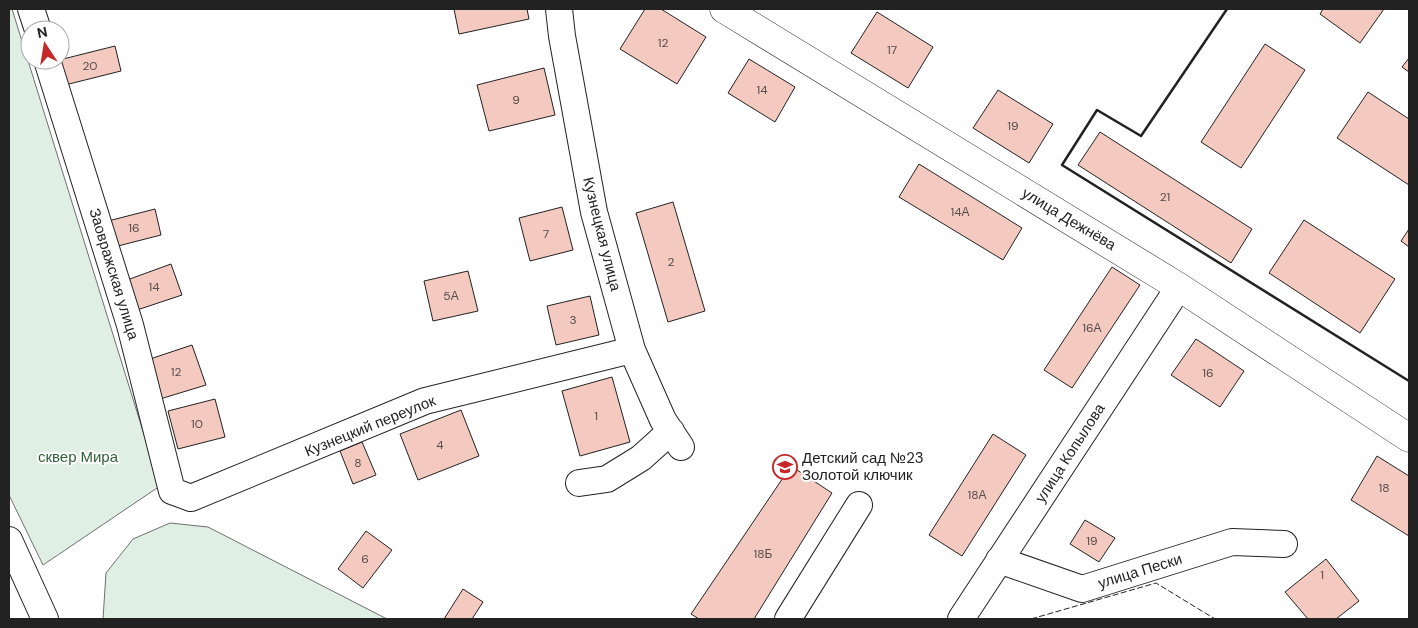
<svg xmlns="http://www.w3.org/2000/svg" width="1418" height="628" font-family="'DM Sans',sans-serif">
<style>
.green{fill:#e0efe3;stroke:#6f6f6f}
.building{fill:#f3c9c0;stroke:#222}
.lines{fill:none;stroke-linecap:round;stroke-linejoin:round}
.minor-casing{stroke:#222;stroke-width:28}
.major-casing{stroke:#222;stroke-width:29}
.minor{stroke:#fff;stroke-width:26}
.major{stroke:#fff;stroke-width:28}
.fence{stroke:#222;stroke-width:1;stroke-dasharray:6 2.5;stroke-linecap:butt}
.wall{stroke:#222;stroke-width:2.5}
.labels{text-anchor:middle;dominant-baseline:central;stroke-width:4;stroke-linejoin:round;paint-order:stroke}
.number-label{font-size:12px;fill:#564c4a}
.street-label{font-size:15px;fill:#222;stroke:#fff}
.park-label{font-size:15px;fill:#2f5e38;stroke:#fff}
.poi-label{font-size:15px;fill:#222;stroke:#fff;text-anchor:start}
</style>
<rect width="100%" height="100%" fill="#fff"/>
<path class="green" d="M9 9H12L160 486 43 565 9 495Z
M170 523 208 527 387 619H103L106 573 133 539Z"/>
<path class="building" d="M454 9H527L529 19 459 34Z
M645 9H661L706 37 677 84 620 49Z
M1323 9H1384L1360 43 1320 14Z
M877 12 933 47 908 88 851 53Z
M1265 44 1305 70 1241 168 1201 142Z
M115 46 121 71 65 85 59 60Z
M1409 58V72L1402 67Z
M749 59 795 87 775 122 728 93Z
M544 68 555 115 489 131 477 85Z
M998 90 1053 124 1029 163 973 128Z
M1368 92 1409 119V185L1337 138Z
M1100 132 1252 229 1231 263 1078 165Z
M919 164 1022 228 1003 260 899 197Z
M673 202 705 311 668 322 636 213Z
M562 207 573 250 530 261 519 218Z
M155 209 161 235 114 247 108 221Z
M1304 220 1395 279 1360 333 1269 273Z
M1409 229V247L1401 241Z
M171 264 182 295 137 310 127 280Z
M1112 267 1140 285 1072 388 1044 370Z
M468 271 478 311 433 321 424 281Z
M590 296 599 335 556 345 547 306Z
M1196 339 1244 371 1220 407 1171 375Z
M192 345 206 385 160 399 147 360Z
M612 377 630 442 580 456 562 391Z
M215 399 225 437 178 449 168 411Z
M461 410 479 456 418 480 400 434Z
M993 434 1026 455 962 556 929 535Z
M362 442 376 475 353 484 340 451Z
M1377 456 1409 476V536L1351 500Z
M791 466 832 493 754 619H699L691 614Z
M1085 520 1115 538 1099 562 1070 544Z
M366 531 392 550 363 588 338 569Z
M1326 559 1359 601 1336 619H1308L1285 592Z
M463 589 483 602 472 619H444Z"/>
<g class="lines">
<defs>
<path id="minor" d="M31 9 38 30
M559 9 562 36 594 212 632 350 663 420 681 447
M47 60 130 325 172 491 191 498 425 401 632 350
M579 483 607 479 641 458 671 431
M9 540 45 619
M999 560 1082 589 1232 542 1284 544
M788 619 859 505
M961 619 1179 287"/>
<path id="major" d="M724 9 1179 287 1409 438"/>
</defs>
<use href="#minor" class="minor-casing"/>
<use href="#major" class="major-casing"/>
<use href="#minor" class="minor"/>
<use href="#major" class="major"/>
<path class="fence" d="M1031 619 1156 583 1215 619"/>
<path class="wall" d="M1227 9 1141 136 1097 110 1062 165 1409 381"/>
</g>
<defs>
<symbol id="school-ring" viewBox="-11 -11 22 22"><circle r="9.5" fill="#fff" stroke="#c62828" stroke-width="1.5"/><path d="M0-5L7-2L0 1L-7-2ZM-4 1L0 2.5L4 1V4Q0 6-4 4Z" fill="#c62828"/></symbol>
</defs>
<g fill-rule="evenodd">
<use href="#school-ring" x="771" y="453" width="28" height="28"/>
</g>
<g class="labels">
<g class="number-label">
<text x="663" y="43">12</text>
<text x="892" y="50">17</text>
<text x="90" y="66">20</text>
<text x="762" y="90">14</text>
<text x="516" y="100">9</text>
<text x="1013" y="126">19</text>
<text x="1165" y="197">21</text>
<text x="960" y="212">14А</text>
<text x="134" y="228">16</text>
<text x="546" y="234">7</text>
<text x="671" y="262">2</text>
<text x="154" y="287">14</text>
<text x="451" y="296">5А</text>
<text x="573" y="320">3</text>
<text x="1092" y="328">16А</text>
<text x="176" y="372">12</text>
<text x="1208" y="373">16</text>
<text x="596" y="416">1</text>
<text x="197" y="424">10</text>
<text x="440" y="445">4</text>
<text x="358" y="463">8</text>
<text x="1384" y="488">18</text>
<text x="977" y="495">18А</text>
<text x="1092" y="541">19</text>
<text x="763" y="554">18Б</text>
<text x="365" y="559">6</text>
<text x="1322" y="575">1</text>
</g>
<g class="street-label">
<text transform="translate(1069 219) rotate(31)">улица Дежнёва</text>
<text transform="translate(602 234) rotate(76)">Кузнецкая улица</text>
<text transform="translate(114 274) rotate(73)">Заовражская улица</text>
<text transform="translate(370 426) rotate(-22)">Кузнецкий переулок</text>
<text transform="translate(1070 453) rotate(-57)">улица Копылова</text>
<text transform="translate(1140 571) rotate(-17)">улица Пески</text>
</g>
<g class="park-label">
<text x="78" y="457">сквер Мира</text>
</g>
<g class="poi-label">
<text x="802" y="458">Детский сад №23<tspan x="802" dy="17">Золотой ключик</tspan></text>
</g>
</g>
<rect width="1418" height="628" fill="none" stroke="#222222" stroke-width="20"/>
<g transform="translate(45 45) rotate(348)"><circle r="24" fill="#ffffff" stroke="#a7a7a7"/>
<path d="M0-4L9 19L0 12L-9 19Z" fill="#c62828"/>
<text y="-8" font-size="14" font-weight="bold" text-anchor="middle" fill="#222222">N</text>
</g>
</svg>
